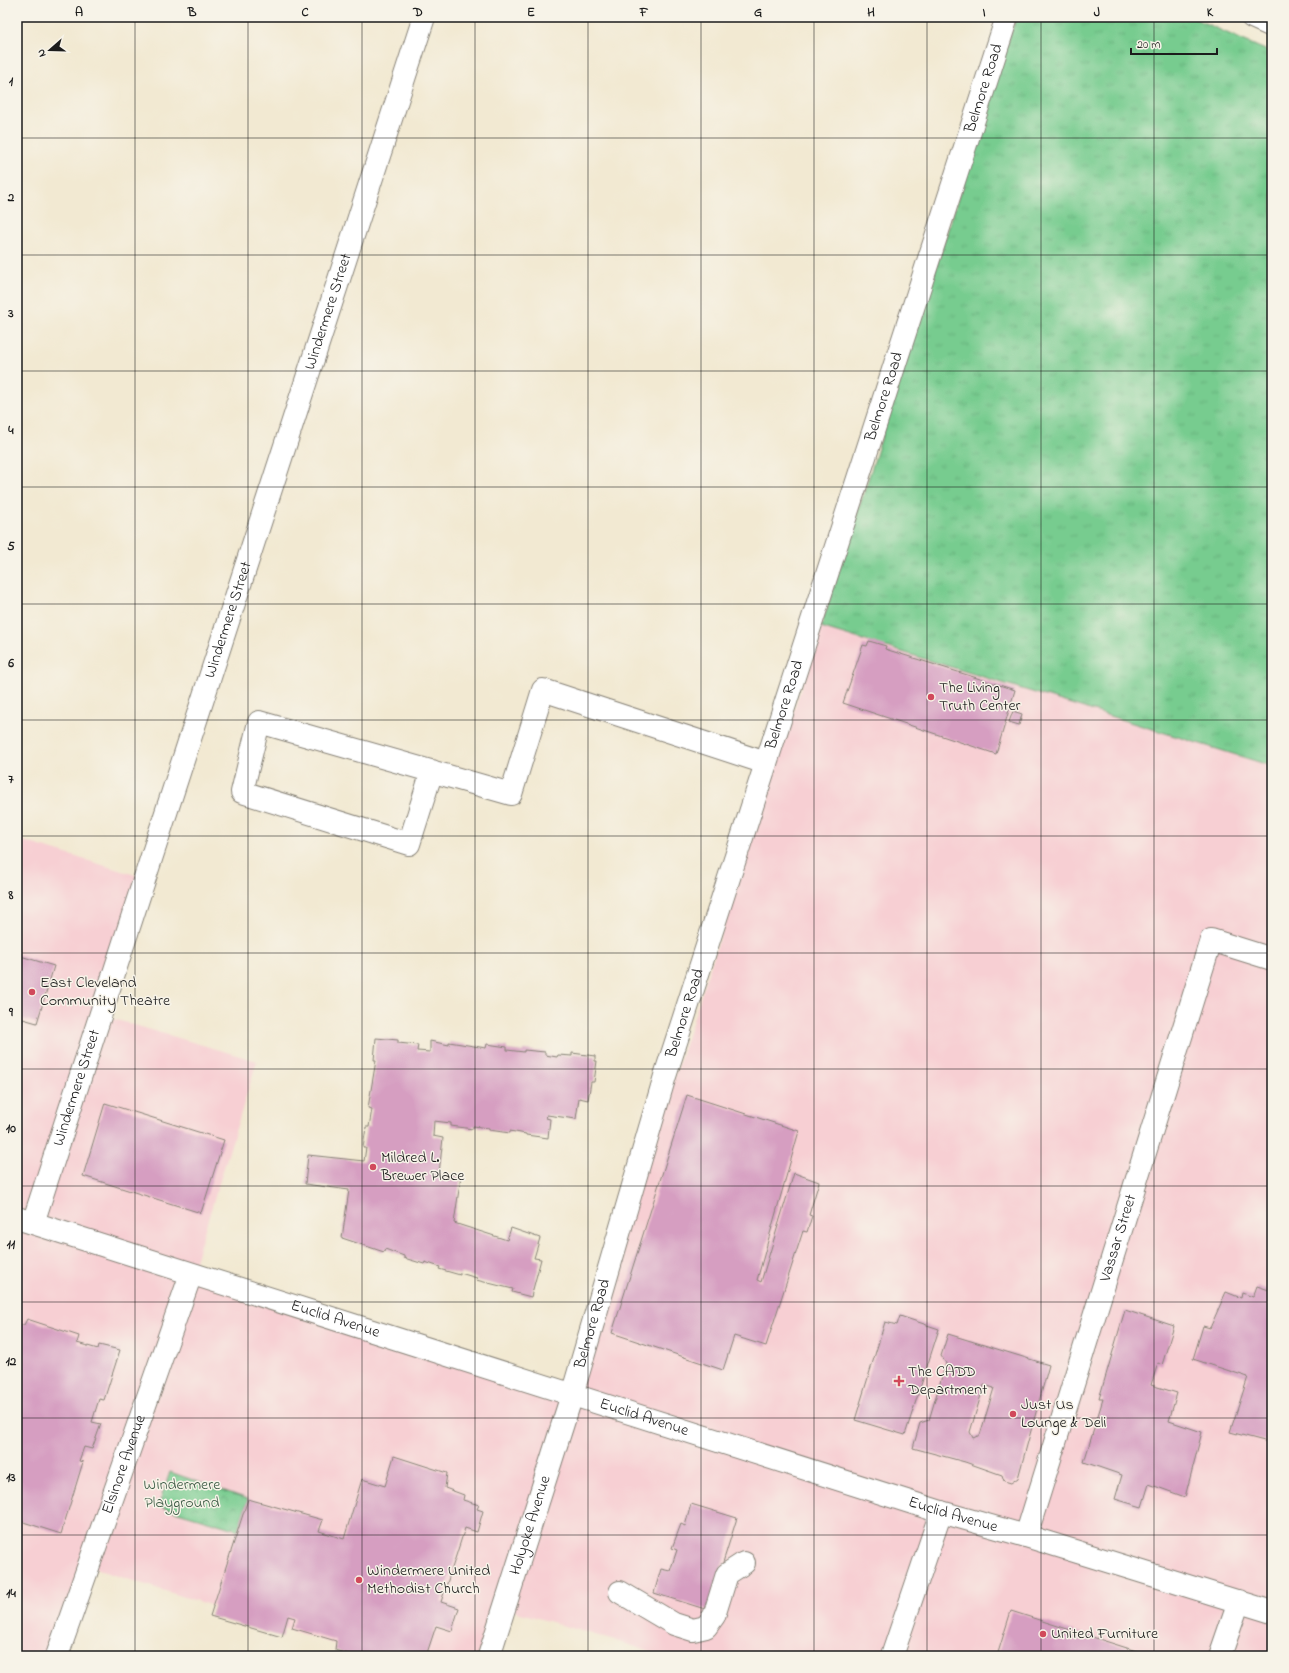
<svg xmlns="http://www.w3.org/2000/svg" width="1289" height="1673" font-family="'Indie Flower',sans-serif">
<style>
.built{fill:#f7cfd3}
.grass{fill:url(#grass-tufts);stroke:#4a7456}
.park{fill:url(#park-crowns);stroke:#4a7456}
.building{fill:#d69ec1;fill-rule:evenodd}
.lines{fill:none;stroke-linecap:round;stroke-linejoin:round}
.minor-casing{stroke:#878277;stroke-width:24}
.major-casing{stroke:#878277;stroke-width:24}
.minor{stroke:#fff;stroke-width:22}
.major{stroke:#fff;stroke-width:22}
.grid{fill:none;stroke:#1c1c1c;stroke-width:1;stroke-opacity:0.55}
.poi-dot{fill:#d1495b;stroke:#f7f3e8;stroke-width:1.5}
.labels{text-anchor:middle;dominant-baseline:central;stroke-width:3;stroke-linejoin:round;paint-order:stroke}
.street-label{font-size:16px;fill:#1c1c1c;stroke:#f7f3e8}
.poi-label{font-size:16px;fill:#1c1c1c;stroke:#f7f3e8;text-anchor:start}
.park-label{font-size:16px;fill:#3c5a44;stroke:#f7f3e8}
.neatline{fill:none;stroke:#1c1c1c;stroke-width:1.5}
.grid-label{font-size:13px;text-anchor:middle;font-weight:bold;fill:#1c1c1c}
</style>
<defs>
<pattern id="grass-tufts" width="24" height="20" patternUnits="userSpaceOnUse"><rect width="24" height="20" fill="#77cc8f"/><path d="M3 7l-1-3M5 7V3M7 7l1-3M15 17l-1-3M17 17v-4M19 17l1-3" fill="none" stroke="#66af7b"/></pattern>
<pattern id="park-crowns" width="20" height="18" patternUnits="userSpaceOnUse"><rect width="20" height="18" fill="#77cc8f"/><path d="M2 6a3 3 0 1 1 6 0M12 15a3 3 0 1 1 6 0" fill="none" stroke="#66af7b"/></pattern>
</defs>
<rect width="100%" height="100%" fill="#f7f3e8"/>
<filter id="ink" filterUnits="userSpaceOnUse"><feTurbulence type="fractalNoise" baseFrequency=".025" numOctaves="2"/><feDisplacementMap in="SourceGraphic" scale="8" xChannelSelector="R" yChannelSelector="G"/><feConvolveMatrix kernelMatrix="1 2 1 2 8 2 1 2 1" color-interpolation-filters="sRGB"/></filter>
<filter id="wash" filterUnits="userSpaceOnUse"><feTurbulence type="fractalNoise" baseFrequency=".012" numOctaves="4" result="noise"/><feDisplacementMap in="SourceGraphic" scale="16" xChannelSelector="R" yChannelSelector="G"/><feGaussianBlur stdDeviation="0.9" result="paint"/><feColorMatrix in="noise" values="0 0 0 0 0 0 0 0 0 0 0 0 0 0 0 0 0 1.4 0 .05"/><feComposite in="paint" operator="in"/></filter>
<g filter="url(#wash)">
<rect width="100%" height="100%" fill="#f2e9d2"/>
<path class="built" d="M821 627 1272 766V1656H666L504 1608 489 1656H372L89 1567 57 1656H17V839L145 878 100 1015 257 1061 191 1274 571 1395Z"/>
<path class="grass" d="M1016 17H1191L1272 53V766L821 627Z"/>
<path class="park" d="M170 1472 248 1499 238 1530 158 1506Z"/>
<g id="blocks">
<path class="building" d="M869 641 886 646 885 649 1015 690 996 754 843 703 863 645 867 646Z
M1013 711 1022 714 1019 725 1009 722Z
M17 955 54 966 37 1023 23 1019 17 1039Z
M376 1038 398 1040V1043L418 1045 417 1051 430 1052V1041L449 1045V1042L486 1048 487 1044 507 1047V1050L524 1052V1050L545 1052V1055L557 1057 558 1055 572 1056V1053L595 1056V1061H597L594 1082H591L588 1100 579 1098 576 1119 547 1115 546 1118 550 1119 548 1138 526 1135V1134L510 1131V1133L489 1130V1128L473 1126V1129L451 1126V1123L434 1121 433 1136 443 1138 439 1173 461 1176 454 1223 507 1240 511 1228 540 1238 534 1258 541 1259 531 1297 512 1292 513 1289 476 1280 477 1278 460 1273V1275L439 1269 440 1267 425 1262 424 1264 404 1258V1256L385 1249 384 1252 342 1238 349 1190 305 1184 308 1155 364 1161 366 1148H363L366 1127H369L372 1109 368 1108 376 1060H374Z
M687 1095 799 1131 757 1280 761 1282 794 1173 819 1182 809 1215 812 1216 807 1232 803 1231 766 1346 734 1336 723 1370 612 1333Z
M105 1103 224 1140 201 1213 83 1176Z
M1257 1286 1272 1291V1443L1230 1432 1248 1377 1193 1359 1203 1326 1210 1328 1226 1292 1241 1298 1242 1293 1253 1297Z
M1125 1310 1174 1326 1162 1365 1158 1363 1151 1385 1177 1393 1169 1421 1202 1432 1185 1497 1149 1484 1142 1507 1115 1499 1122 1475 1084 1462 1103 1399H1099Z
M900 1316 939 1329 905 1435 855 1420 885 1322 897 1325Z
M27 1319 79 1336 77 1343 98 1349 99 1345 120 1350 104 1400 99 1399 92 1422 101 1424 92 1449 84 1447 79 1461 83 1462 61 1534 17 1520V1334L21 1325H24Z
M948 1334 1049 1365 1018 1478 1011 1483 1004 1481 1002 1475 965 1462 913 1448 920 1423 929 1420 946 1363 941 1356ZM984 1385 994 1388 980 1435 973 1438 970 1432Z
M394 1456 447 1473 445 1488 464 1495 463 1500 479 1505 477 1509 483 1511 477 1532 465 1528 441 1602 459 1608 452 1631 436 1626 426 1656H354L335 1650 336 1641 292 1628 295 1618 288 1616 282 1637 210 1616 248 1499 323 1520 319 1531 344 1539 362 1479 385 1486Z
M691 1504 737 1518 708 1610 654 1593 661 1569 670 1571 677 1550 672 1548 681 1524 685 1526Z
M1011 1611 1152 1656H997Z"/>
</g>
</g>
<g filter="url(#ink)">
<use href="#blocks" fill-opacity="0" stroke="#878277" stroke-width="1"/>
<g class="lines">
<defs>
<g id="minor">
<path d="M1252 17 1272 26"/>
<path d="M432 771 409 844 242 792 259 722 511 794 543 690 766 763"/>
<path id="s1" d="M33 1223 424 17"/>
<path id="s2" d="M1026 1536 1211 940 1272 959"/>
<path d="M620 1592 674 1624 693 1630 706 1627 714 1616 727 1574 744 1563"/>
<path id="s3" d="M57 1656 191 1274"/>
<path id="s4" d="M489 1656 572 1395 665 1076 1007 17"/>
<path d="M892 1656 941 1512"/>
<path d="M1220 1656 1239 1601"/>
</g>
<g id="major">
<path id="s5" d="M17 1218 941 1512 1026 1536 1272 1612"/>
</g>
</defs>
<use href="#minor" class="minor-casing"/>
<use href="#major" class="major-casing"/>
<use href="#minor" class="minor"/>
<use href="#major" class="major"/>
</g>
</g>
<path class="grid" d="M135 17V1656M248 17V1656M362 17V1656M475 17V1656M588 17V1656M701 17V1656M814 17V1656M927 17V1656M1041 17V1656M1154 17V1656M17 138H1272M17 255H1272M17 371H1272M17 487H1272M17 604H1272M17 720H1272M17 836H1272M17 953H1272M17 1069H1272M17 1186H1272M17 1302H1272M17 1418H1272M17 1535H1272"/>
<g class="poi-dot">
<circle cx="931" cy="697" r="4"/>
<circle cx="32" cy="992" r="4"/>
<circle cx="373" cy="1167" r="4"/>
<path d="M897 1375h4v4h4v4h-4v4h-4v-4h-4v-4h4z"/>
<circle cx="1013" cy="1414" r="4"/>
<circle cx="359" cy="1580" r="4"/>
<circle cx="1043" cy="1634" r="4"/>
</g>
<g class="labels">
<g class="street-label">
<text stroke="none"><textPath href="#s4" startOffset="1644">Belmore Road</textPath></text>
<text stroke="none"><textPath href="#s1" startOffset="958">Windermere Street</textPath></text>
<text stroke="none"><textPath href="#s4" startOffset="1320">Belmore Road</textPath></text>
<text stroke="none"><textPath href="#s1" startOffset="634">Windermere Street</textPath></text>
<text stroke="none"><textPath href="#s4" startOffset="996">Belmore Road</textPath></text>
<text stroke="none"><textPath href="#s4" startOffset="672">Belmore Road</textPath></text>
<text stroke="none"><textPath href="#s1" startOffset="142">Windermere Street</textPath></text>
<text stroke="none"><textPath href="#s2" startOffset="312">Vassar Street</textPath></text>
<text stroke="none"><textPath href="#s5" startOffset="334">Euclid Avenue</textPath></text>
<text stroke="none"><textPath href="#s4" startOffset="348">Belmore Road</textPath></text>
<text stroke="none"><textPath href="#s5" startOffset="658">Euclid Avenue</textPath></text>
<text stroke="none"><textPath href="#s3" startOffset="203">Elsinore Avenue</textPath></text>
<text stroke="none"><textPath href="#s5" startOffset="982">Euclid Avenue</textPath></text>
<text stroke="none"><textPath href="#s4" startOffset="137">Holyoke Avenue</textPath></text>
</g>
<g class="poi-label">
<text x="939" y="688">The Living<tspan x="939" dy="18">Truth Center</tspan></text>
<text x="40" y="983">East Cleveland<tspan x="40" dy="18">Community Theatre</tspan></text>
<text x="381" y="1158">Mildred L.<tspan x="381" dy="18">Brewer Place</tspan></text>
<text x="908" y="1372">The CADD<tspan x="908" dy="18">Department</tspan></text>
<text x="1021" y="1405">Just Us<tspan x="1021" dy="18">Lounge &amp; Deli</tspan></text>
<text x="367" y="1571">Windermere United<tspan x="367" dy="18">Methodist Church</tspan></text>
<text x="1051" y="1634">United Furniture</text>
</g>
<g class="park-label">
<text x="182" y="1485">Windermere<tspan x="182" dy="18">Playground</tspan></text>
</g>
</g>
<rect width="1289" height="1673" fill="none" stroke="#f7f3e8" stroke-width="44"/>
<g transform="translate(50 50) rotate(250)" stroke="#f7f3e8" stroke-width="3" paint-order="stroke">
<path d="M0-3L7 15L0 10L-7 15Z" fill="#1c1c1c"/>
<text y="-6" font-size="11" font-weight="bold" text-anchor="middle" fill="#1c1c1c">N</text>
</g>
<path d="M1131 48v6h86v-6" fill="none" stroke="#1c1c1c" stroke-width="2"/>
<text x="1137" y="48" font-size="12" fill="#1c1c1c" stroke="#f7f3e8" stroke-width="3" paint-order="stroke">20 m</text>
<rect x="22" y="22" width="1245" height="1629" class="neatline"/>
<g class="grid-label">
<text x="79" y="16">A</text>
<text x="192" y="16">B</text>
<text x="305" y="16">C</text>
<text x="418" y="16">D</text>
<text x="531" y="16">E</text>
<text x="644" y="16">F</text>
<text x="758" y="16">G</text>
<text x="871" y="16">H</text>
<text x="984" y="16">I</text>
<text x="1097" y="16">J</text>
<text x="1210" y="16">K</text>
<text x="11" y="85">1</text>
<text x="11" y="201">2</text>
<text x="11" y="317">3</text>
<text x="11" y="434">4</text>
<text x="11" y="550">5</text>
<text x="11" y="667">6</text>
<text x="11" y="783">7</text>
<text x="11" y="899">8</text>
<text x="11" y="1016">9</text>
<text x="11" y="1132">10</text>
<text x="11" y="1248">11</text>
<text x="11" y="1365">12</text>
<text x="11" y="1481">13</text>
<text x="11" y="1597">14</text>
</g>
</svg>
